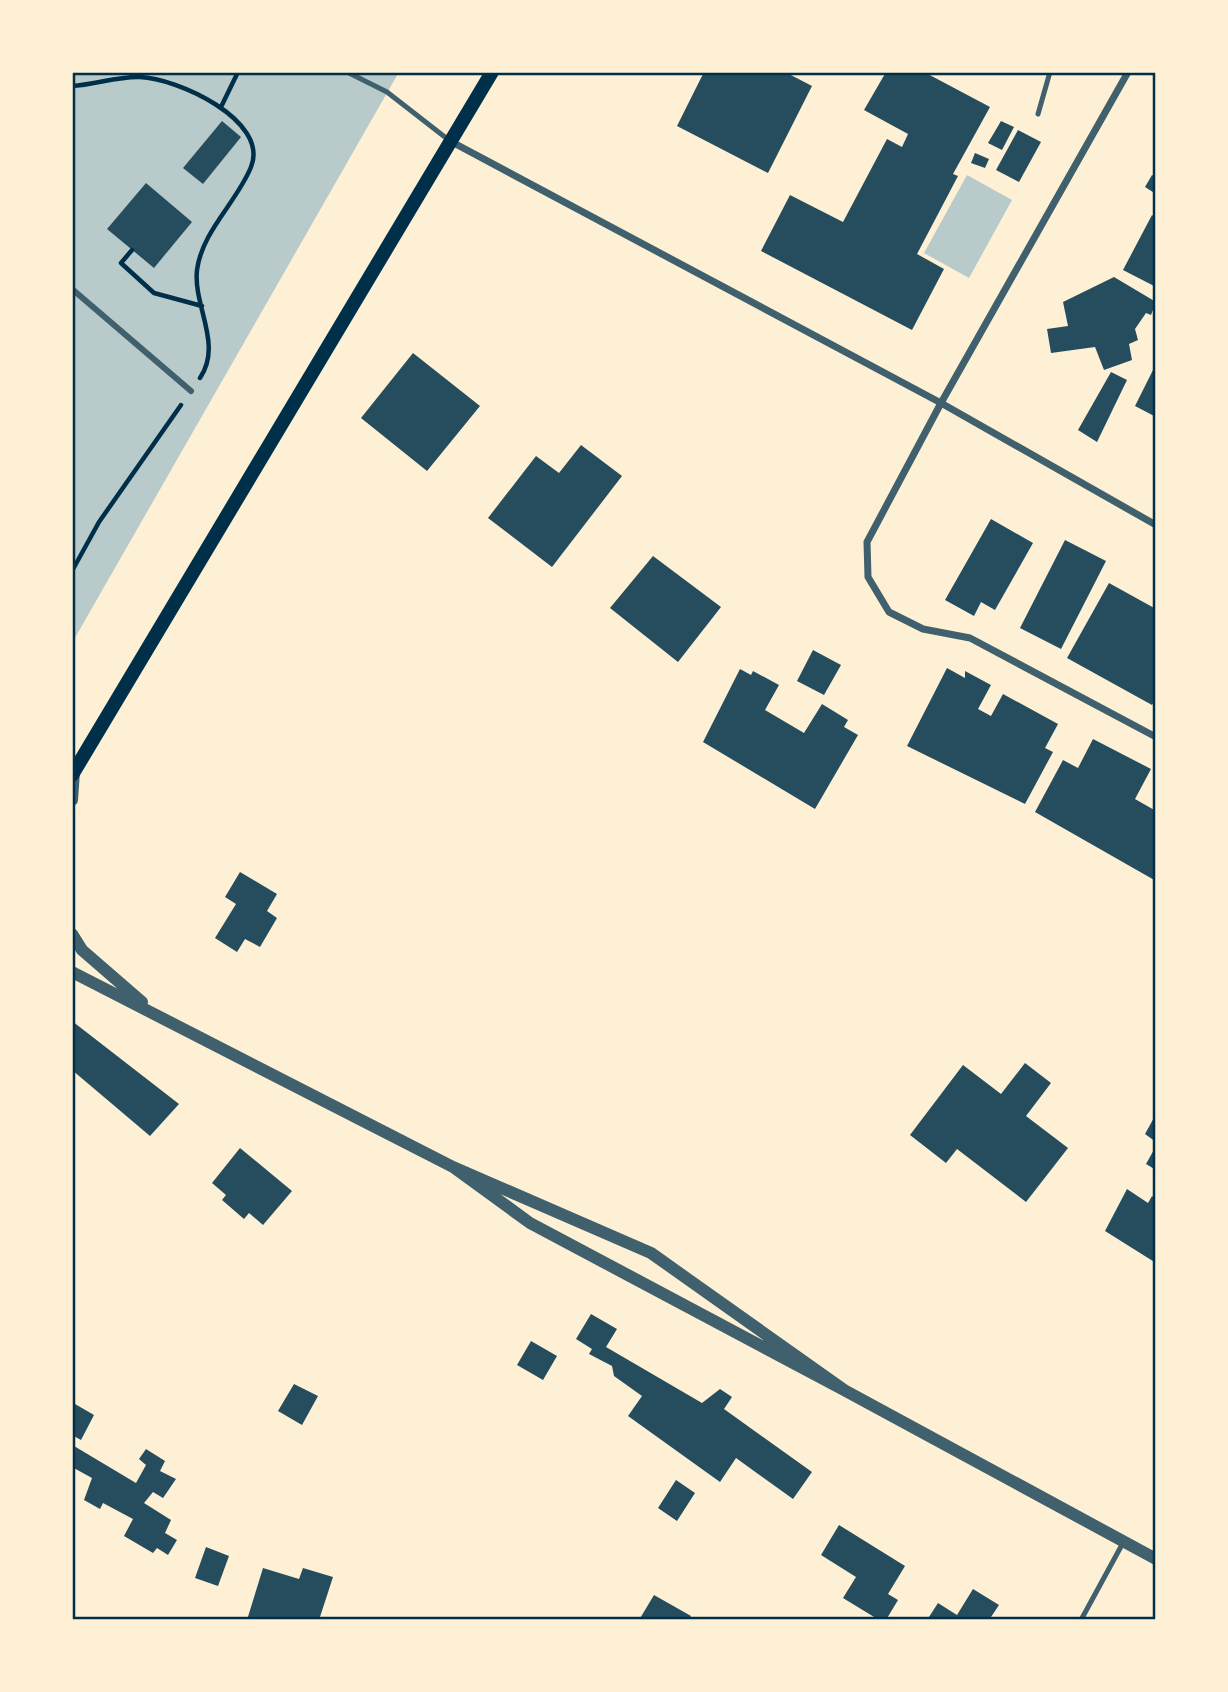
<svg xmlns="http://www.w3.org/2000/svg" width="1228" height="1692" font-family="Cabin,sans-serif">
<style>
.green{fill:#b9caca}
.building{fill:#264d5e}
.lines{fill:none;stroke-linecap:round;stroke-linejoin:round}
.path{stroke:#003049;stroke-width:4.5}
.service{stroke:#3f606c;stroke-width:5}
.pedestrian{stroke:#3f606c;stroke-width:6}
.minor{stroke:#3f606c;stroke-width:7}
.tertiary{stroke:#3f606c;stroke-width:12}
.secondary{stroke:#003049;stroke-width:14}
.neatline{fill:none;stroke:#003049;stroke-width:2.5}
</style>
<rect width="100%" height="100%" fill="#fdf0d5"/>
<path class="green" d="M72 72H399L72 643Z
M967 175 1012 200 969 278 924 253Z"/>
<path class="building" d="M704 72H785L812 86 768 173 677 126Z
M886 72H924L990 107 953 174 958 176 917 254 944 269 912 330 761 251 790 195 843 222 887 139 902 147 908 134 864 110Z
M222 121 241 137 203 184 183 168Z
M1001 121 1014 127 1002 150 988 143Z
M1018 130 1041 142 1019 182 996 170Z
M975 153 989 159 985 168 971 163Z
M1152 175 1156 177V194L1145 187Z
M146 183 192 222 154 268 107 229Z
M1152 215 1156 218V287L1123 270Z
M1114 277 1156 302 1151 315 1146 313 1135 329 1138 340 1129 344 1132 360 1104 370 1095 347 1051 353 1047 329 1068 326 1063 302Z
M413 353 480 406 427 471 361 418Z
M1156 364V417L1135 406Z
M1111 372 1127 380 1097 442 1078 430Z
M581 445 622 476 552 567 488 518 536 456 559 473Z
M991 519 1033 543 995 610 981 602 974 616 945 600Z
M1065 540 1106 561 1061 649 1020 628Z
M653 556 721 607 678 662 610 608Z
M1109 583 1156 609V698L1152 705 1067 658Z
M813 650 841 665 824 695 797 681Z
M947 668 965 678V671L991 685 978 709 991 716 1003 694 1058 724 1045 748 1053 752 1025 804 907 746Z
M740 669 751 675 753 671 779 685 765 710 804 733 822 704 848 720 844 727 858 735 815 809 703 742Z
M1093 739 1151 769 1135 799 1156 811V881L1035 812 1063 760 1078 768Z
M240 872 277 894 267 911 277 918 260 947 245 939 237 952 215 938 236 904 225 897Z
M72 1021 179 1104 150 1136 72 1070Z
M1025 1063 1051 1083 1026 1116 1068 1148 1026 1202 957 1149 946 1163 910 1135 963 1065 1001 1094Z
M1156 1114V1142L1145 1134Z
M1156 1146V1170L1146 1164Z
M240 1148 292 1191 263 1225 249 1213 244 1219 222 1200 226 1195 212 1183Z
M1127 1189 1148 1203 1152 1196 1156 1199V1263L1105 1231Z
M591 1314 617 1329 606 1347 702 1403 720 1389 732 1397 724 1409 812 1472 793 1499 736 1458 720 1482 628 1416 642 1396 614 1376 612 1366 589 1354 592 1349 576 1339Z
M531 1341 557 1356 543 1380 517 1365Z
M294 1384 318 1396 302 1425 278 1411Z
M75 1404 94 1415 81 1440 72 1435Z
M74 1446 136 1483 146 1465 139 1459 146 1449 165 1461 160 1471 176 1479 163 1498 153 1492 144 1503 171 1520 165 1533 177 1540 168 1555 157 1548 153 1553 124 1536 133 1519 103 1503 100 1509 84 1500 92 1478 72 1467Z
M676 1480 695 1493 677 1521 658 1508Z
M839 1525 905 1566 888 1594 898 1600 886 1620H879L843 1598 856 1577 821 1555Z
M206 1547 229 1556 218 1586 195 1578Z
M263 1568 299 1579 303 1568 333 1577 319 1620H247Z
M973 1589 999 1605 989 1620H927L938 1603 957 1615Z
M654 1595 691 1616 689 1620H639Z"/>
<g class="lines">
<path class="path" d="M72 86C94 85 118 76 140 77 176 78 270 120 251 167 237 202 202 231 197 270 193 306 223 344 200 378
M221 107 238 72
M132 250 121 263 154 293 202 306
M72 571 99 522 181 405"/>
<path class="service" d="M347 72 387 92 450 141
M1038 114 1050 72
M1081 1620 1124 1541"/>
<path class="pedestrian" d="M72 289 191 391"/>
<path class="minor" d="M1128 72 941 403 867 542 868 577 889 612 923 629 970 638 1156 737
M450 141 941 403 1156 525"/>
<path class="tertiary" d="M72 800 74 771
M72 934 82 950 142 1002
M72 972 453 1167 651 1253 844 1390 530 1223 453 1167
M844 1390 1156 1559"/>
<path class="secondary" d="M72 775 492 72"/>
</g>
<rect width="1228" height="1692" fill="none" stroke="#fdf0d5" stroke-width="147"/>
<rect x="74" y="74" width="1080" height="1544" class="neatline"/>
</svg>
